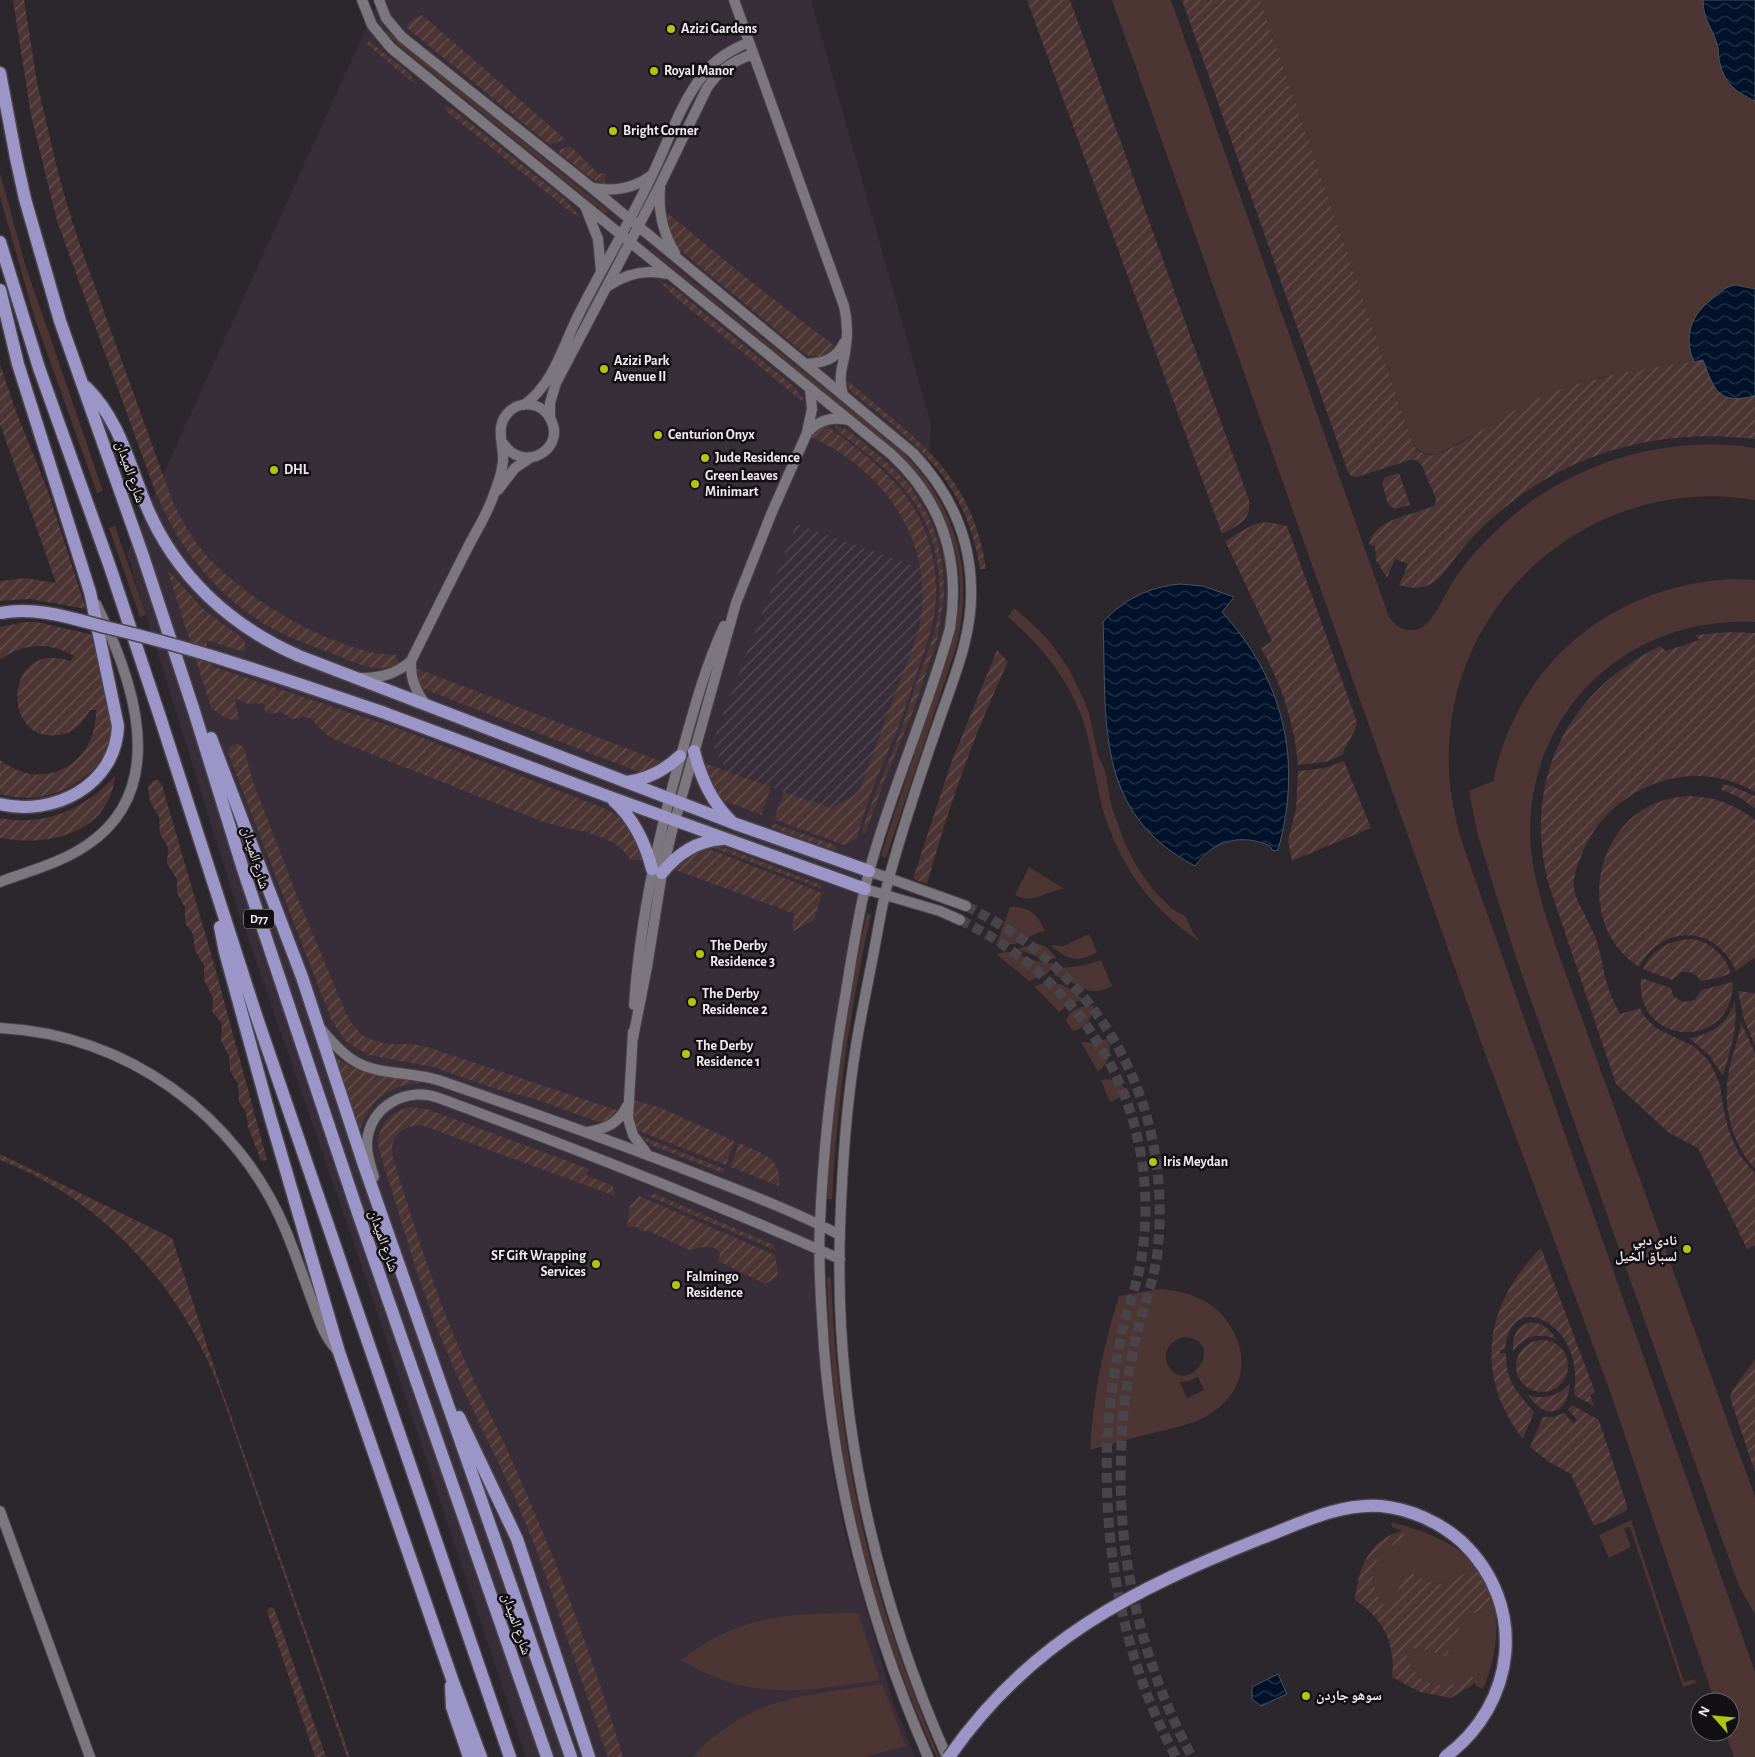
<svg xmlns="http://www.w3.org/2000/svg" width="1755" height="1757" font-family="'Alegreya Sans','Noto Naskh Arabic',sans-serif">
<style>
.built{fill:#382e3a}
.industrial{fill:url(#industrial-furrows)}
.grass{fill:#4d3534;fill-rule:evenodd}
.garden{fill:url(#garden-furrows)}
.water{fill:url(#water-waves);stroke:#485366}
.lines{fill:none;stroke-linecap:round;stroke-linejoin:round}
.minor-tunnel{stroke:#49434a;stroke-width:10;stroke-dasharray:10 5;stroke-linecap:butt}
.minor-casing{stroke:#484449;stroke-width:12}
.major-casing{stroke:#484449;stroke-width:15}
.minor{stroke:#7c767e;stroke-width:10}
.major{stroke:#9c96c8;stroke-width:12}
.major-bridge-casing{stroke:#484449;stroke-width:15;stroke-linecap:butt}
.major-bridge{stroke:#9c96c8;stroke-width:12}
.poi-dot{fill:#aec60c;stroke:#131013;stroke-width:2}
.labels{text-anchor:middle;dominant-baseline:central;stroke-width:5;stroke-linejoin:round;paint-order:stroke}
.shield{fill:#131013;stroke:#aca9ad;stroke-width:1}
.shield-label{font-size:12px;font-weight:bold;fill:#eeeaef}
.poi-label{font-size:14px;font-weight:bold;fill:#eeeaef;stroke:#131013;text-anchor:start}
.street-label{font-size:14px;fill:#eeeaef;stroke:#131013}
</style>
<defs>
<pattern id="industrial-furrows" width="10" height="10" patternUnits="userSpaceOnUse" patternTransform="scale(1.25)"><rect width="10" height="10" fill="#382e3a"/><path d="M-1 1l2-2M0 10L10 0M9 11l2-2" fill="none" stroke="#554c57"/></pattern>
<pattern id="garden-furrows" width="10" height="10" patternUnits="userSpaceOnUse" patternTransform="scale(1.25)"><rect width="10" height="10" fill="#4d3534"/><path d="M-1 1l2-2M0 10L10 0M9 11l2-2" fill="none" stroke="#675252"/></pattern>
<pattern id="water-waves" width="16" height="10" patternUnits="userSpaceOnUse" patternTransform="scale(1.25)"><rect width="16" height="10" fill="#01122b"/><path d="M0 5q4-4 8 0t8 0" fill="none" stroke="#26354a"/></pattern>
</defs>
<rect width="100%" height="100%" fill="#2c262d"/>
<path class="built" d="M379 0H811L931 424 927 508 940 533 948 565 952 603 945 641 903 768 851 951 816 1276 819 1350 825 1422 833 1474 846 1538 871 1626 894 1704 915 1757H526L348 1226 233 895 127 554Z"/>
<path class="industrial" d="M796 524 920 568 923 593V615L919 630 858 794 831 808 728 772 712 744Z"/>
<path class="grass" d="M1112 0H1171L1389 617C1397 629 1411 635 1424 626 1435 618 1448 588 1457 575 1469 558 1484 542 1500 527 1567 464 1664 434 1755 448V500C1602 474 1457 588 1449 745 1447 779 1453 812 1463 845L1755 1672V1757H1734L1725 1732H1730V1702H1715L1608 1386 1481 1042Z
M1260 0H1755V396L1703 360 1596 378 1469 437 1436 455 1422 453 1413 444Z
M387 31 608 211 606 214 383 32Z
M0 173 25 264 103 491 97 493 35 319 2 204 0 196Z
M652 249 899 449C959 506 977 578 953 657L886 858 881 856C895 810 911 764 926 719 939 682 955 645 959 605 965 547 938 492 897 452L651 250Z
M115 526 146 615 140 617 109 528Z
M1730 579 1755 580V622C1631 615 1529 708 1530 834 1531 875 1546 916 1559 955L1755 1497V1615L1740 1588 1733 1570 1515 955 1478 836 1469 791 1493 781C1518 663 1610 587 1730 579Z
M1014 608 1039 630 1050 642 1069 669 1083 698 1089 713 1098 755 1105 771 1111 804 1126 846 1137 867 1155 892 1172 909 1186 917 1191 929 1199 941C1146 906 1113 856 1099 794 1094 770 1091 744 1083 720 1068 679 1041 645 1008 617Z
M1029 867 1063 888 1064 889C1045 891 1033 905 1015 895Z
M1010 907C1028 905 1038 915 1045 931L1037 933 1015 944 996 945Z
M867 913 871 914C850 1009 837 1103 832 1199H827C832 1102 845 1008 867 913Z
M1089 934 1097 952C1077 964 1066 959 1050 945L1063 946Z
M1035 943 1045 946 1057 958 1043 959 1017 949Z
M1005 952C1023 953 1036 965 1055 963V964L1046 975 1029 981 996 954Z
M1101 960 1112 986C1091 996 1086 990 1067 980 1063 978 1057 976 1053 975L1063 968 1085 965Z
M1049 982 1064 985 1085 1000 1070 1003 1059 1012 1034 986Z
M1094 1005C1091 1018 1088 1028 1073 1031L1066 1021C1071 1007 1081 1007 1094 1005Z
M1109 1038C1111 1051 1110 1063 1098 1072L1081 1042 1095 1043Z
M1107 1079 1118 1082 1130 1093 1110 1102 1101 1080Z
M827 1277H831C835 1389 851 1501 884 1608 900 1659 919 1708 939 1757H937L932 1748C863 1593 831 1446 827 1277Z
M1160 1289C1189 1291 1216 1301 1231 1327 1253 1363 1239 1401 1201 1419 1186 1426 1169 1429 1153 1433 1132 1438 1111 1444 1090 1450 1093 1397 1103 1346 1119 1296ZM1184 1337C1229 1340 1187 1400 1168 1365 1161 1352 1171 1340 1184 1337ZM1198 1377 1204 1390 1187 1398 1180 1382 1189 1381Z
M1631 1520 1684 1682 1695 1679 1696 1683 1683 1687 1630 1527 1624 1528 1631 1547 1609 1558 1599 1535Z
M1391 1522C1424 1531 1453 1540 1475 1566 1439 1591 1444 1588 1405 1570L1398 1589 1387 1608C1364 1585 1371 1552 1401 1540L1402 1531 1392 1527Z
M1494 1606C1500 1635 1494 1662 1483 1689L1476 1686 1474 1680C1464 1679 1457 1685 1448 1686 1424 1688 1408 1669 1406 1648L1427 1650 1446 1657 1463 1620 1469 1615Z
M858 1613 880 1680C801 1691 753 1703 681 1660 742 1614 785 1614 858 1613Z
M882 1684 906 1746 864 1757H698L694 1755C753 1695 804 1696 882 1684Z"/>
<path class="garden" d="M13 0H24L37 82 56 164 67 205 80 245 172 500C181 520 192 539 206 555 244 599 338 654 396 655L400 665C375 674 354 662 331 653 312 646 293 639 275 630 218 599 178 548 154 488L57 221 31 115Z
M1027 0H1070L1249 500C1252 520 1237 526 1222 534Z
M1182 0H1260L1413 444C1419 453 1425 456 1436 455 1470 440 1500 417 1533 401 1587 375 1645 369 1703 360 1715 391 1719 404 1755 396V439C1664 428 1574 450 1503 509 1487 522 1473 536 1460 552 1450 563 1443 578 1429 585 1419 589 1409 588 1399 585L1408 564 1395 559 1387 578 1376 560 1375 546 1369 544C1374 519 1413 515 1434 506L1436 501 1435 496 1421 464 1416 460H1410L1357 477 1351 476 1348 472Z
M422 15 565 139 550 145 406 27 413 19Z
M369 41 408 72 417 84 407 78 367 44Z
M445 106 455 111 566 200 580 217 572 213 446 111Z
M570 146 598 173 606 174 605 185 592 179 557 151Z
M665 211 750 281 837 348 834 352 818 358 805 354 680 250 669 232Z
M658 280 674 288 792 385 804 399 802 401 674 296Z
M0 364 15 409 48 491 86 609 30 599 0 601V581L25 578 56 583 0 424Z
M848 381C916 440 972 472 986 569H980C964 477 919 446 851 391L845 382Z
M826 425C852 445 880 464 901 490 932 526 943 580 932 626 928 642 922 658 917 673 911 689 907 705 901 720 885 760 867 797 857 838L844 845 774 819 784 792 831 808 858 794 919 630C937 546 887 471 811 437Z
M835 425 846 429 882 458 909 484 929 517 938 542 943 570 944 598 937 640 913 711 884 782 865 834 862 833C869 806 881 782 891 755 901 732 908 708 916 684 923 665 931 646 936 626 946 580 936 527 905 490 886 466 861 449 837 431Z
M1399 473 1410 505 1395 509 1388 504 1382 483 1386 477Z
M1267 522 1287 526 1357 722C1355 736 1344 744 1343 755L1325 762 1298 765C1294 722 1282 685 1261 648L1272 641 1225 541 1254 524Z
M169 571 203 609 242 638 245 643V652L206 640 211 666 402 730 606 809C632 823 634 835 645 860H631C611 830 573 832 541 821L333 739 323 732 312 719 305 717 292 719 281 712 269 714 265 711 264 703 248 704 237 699 235 701 239 719C227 722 220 715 211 707L168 572Z
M25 622H36L94 635C101 664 117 708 112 737 111 746 104 755 100 761 76 792 37 805 0 794V760C44 794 97 764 96 710H90C83 723 73 734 58 735 0 743 4 638 70 661L74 656C50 641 21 643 0 660V627Z
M1729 632 1755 633V792C1692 754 1608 787 1582 854 1578 863 1574 873 1574 883 1573 894 1580 905 1585 915 1589 924 1594 933 1597 942 1600 952 1602 962 1604 972 1607 987 1613 1001 1620 1014L1640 1008 1644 1016 1656 1028 1695 1047 1708 1060 1713 1068 1720 1085 1723 1107 1729 1131 1739 1154 1755 1174V1245L1747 1249 1698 1148 1669 1133 1616 1084 1547 879C1524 778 1567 692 1660 646L1666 651 1700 640 1695 635Z
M997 650 1008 662C974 734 948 808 927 884L913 879 951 763Z
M415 668 660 761V767L643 773 639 772 419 687Z
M234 744H239L244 748 253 782 297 896 345 1011 352 1024 362 1035 375 1041 389 1044H413L430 1048 619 1111 616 1116 604 1124 535 1099 493 1088 433 1067 369 1055 346 1042 332 1021 228 753 229 748Z
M1344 761 1371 828 1292 861 1288 841 1296 809 1298 771 1325 768Z
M704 763 771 787 761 815 720 799 714 791Z
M115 776C109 834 49 847 0 838V818C45 827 85 809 115 776Z
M156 780 160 781 162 785 216 971 267 1160 261 1161 248 1126 246 1112 239 1102 238 1084 230 1071 229 1057 221 1040 222 1024 212 1011 213 998 204 980V966L195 950 193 934 185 923V908L177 893V879L167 864 168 847 160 834 159 817 150 802 148 787 153 781Z
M1723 784 1734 787 1755 796V807L1754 808 1739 797 1721 790Z
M1689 796C1715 797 1735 804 1755 820V957L1736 971C1716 925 1663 923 1639 967 1583 931 1588 846 1642 810 1656 801 1673 797 1689 796Z
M775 824 837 846 836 851 771 827Z
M714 846 729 849 821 885 822 889 714 848Z
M704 847 822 893 814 920 794 931 792 924 795 914 673 869 678 863Z
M1693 939C1712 943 1724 954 1731 973L1721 977 1701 981C1696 974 1691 971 1682 972L1672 980 1643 969C1653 949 1670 939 1693 939Z
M1641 978 1671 988 1673 996 1683 1002 1695 1000 1701 990 1733 982C1733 1052 1634 1047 1641 978Z
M1738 991 1755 993V1046L1744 1020Z
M1735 1002C1738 1029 1730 1051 1723 1076L1709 1055 1689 1038C1712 1035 1727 1023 1735 1002Z
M1741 1022 1755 1053V1169C1731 1142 1722 1106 1729 1071 1732 1054 1739 1039 1741 1022Z
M334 1056C361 1077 389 1076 421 1081L420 1083C392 1084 369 1100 361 1127L359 1129Z
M634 1100 661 1108 734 1141 726 1165 634 1129 632 1122Z
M411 1107 430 1110 589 1169 586 1175 613 1186 615 1196 424 1126C403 1123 388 1138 393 1158 412 1217 429 1276 453 1333 471 1378 494 1420 513 1463 556 1559 593 1657 623 1757H608L537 1551 514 1495 463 1389 438 1331 417 1272 378 1146C378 1125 391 1111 411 1107Z
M641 1136 724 1169 723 1173 653 1146 641 1138Z
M739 1143C761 1153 782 1157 779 1186L731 1167Z
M0 1154 172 1238 218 1379 350 1757H347L220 1390C181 1287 104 1200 0 1160Z
M655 1194 774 1245 775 1250 646 1195Z
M639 1196 775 1255 778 1276 765 1284 718 1261 720 1254 718 1250 714 1248 702 1247 689 1250 651 1232 638 1230V1227H627L630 1206Z
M1541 1248 1595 1392 1590 1395 1594 1406 1574 1395C1576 1379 1576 1365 1570 1350 1555 1314 1510 1299 1505 1349L1500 1350V1353H1506C1506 1383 1517 1391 1534 1412L1523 1439C1473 1375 1485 1303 1541 1248Z
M1528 1323C1541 1321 1549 1328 1556 1339 1539 1332 1524 1337 1513 1351 1513 1338 1514 1328 1528 1323Z
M1516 1366a26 26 0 1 1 52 0a26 26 0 1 1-52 0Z
M1755 1359V1472L1730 1398 1732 1391Z
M1570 1383C1568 1414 1546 1422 1528 1395 1545 1400 1559 1396 1570 1383Z
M1572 1405 1599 1420 1627 1506V1509L1624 1512 1594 1526 1571 1474 1549 1462 1530 1447 1543 1417H1554L1564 1413 1573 1423 1577 1420 1568 1409Z
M1402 1531 1407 1539C1373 1547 1362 1583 1387 1608L1398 1589 1405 1570C1444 1588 1439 1591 1475 1566L1491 1595 1494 1606 1469 1615 1463 1620 1446 1657 1427 1650 1406 1648C1409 1683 1445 1697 1472 1675L1475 1683 1451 1698 1420 1692 1392 1677C1396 1644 1383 1618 1355 1600 1358 1569 1369 1539 1402 1531Z
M270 1607 274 1608 326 1757H315L267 1611Z"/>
<path class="water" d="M1703 0H1755V101C1734 91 1724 83 1719 59 1718 54 1719 49 1717 44 1712 27 1703 19 1703 0Z
M1736 285 1755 289V396C1718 404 1715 392 1703 360L1694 362C1683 336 1691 315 1712 299 1720 292 1726 286 1736 285Z
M1180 584 1203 586 1234 597 1222 612C1284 680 1303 761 1278 850L1273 851 1270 846C1242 833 1213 840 1195 866 1093 812 1107 721 1103 622 1124 599 1149 587 1180 584Z
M1278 1674 1287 1694 1261 1706 1252 1699V1687Z"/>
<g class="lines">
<path class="minor-tunnel" d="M966 906C1102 972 1175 1106 1157 1256 1153 1284 1142 1311 1136 1338 1127 1377 1122 1416 1121 1456 1117 1560 1143 1666 1192 1757
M960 920C1087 981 1163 1113 1142 1255 1138 1283 1127 1309 1121 1336 1115 1367 1110 1398 1108 1429 1101 1541 1122 1658 1176 1757"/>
<defs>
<path id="minor" d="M362 0 372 25 391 48 891 454C942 501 961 559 950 628 928 710 891 789 869 872 857 917 851 963 843 1009 831 1080 823 1152 820 1224 818 1255 820 1286 822 1317 830 1469 867 1618 928 1757
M379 0 386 18 402 37 592 188 913 453C948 490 970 535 971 587 973 633 955 675 940 718 923 767 906 817 892 867 882 899 878 933 871 966 866 993 860 1020 856 1046 846 1107 842 1168 840 1229 834 1410 873 1591 947 1757
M734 0 844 306C847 319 848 332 846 345 844 367 837 372 843 395
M593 188C615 192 635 188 652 175
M660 188C658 211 663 233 675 253
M585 206 598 239 601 271
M608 286C626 274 646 269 667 274
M805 364C823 363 836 360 844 343
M524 405C553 384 562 349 577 318 601 269 630 223 653 173 668 142 681 102 703 75 715 59 731 50 749 42
M550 417V403L556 383 660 185 707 88C719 70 733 61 753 54
M807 432 812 409 810 388
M498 490 515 468 530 458
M411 661C410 679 416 691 426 705
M361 678C381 678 396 674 411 661 430 623 448 586 467 549 476 531 488 513 494 494 498 484 502 472 503 461 504 445 495 428 507 414 519 399 543 402 551 420 566 450 522 474 503 443
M869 871 966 906
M0 882C29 871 61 863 87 845 172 788 133 678 96 604
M865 889 940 911 960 920
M634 1005C640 918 658 835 682 752 694 709 705 667 724 626
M0 1028C126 1034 238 1115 286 1231 295 1253 303 1276 311 1298 318 1316 323 1335 336 1349
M321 1029C333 1043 344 1056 360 1064 383 1075 413 1072 438 1080 525 1110 612 1141 697 1174 745 1193 794 1211 840 1235
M633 1032 628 1118 633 1135 648 1155
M633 1038 647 967 662 873 671 835 736 603 772 512 807 433C819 419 832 417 849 420
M587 1132C606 1129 619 1123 627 1106
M374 1177C371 1166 366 1154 367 1142 370 1106 407 1086 439 1098 574 1148 708 1200 840 1259
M0 1511 90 1757"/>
<path id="major" d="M0 73 16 158 25 199 60 321 143 556 194 711 242 866 358 1213 547 1757
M0 242 39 368 110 567 160 717 256 1015 510 1757
M0 290 18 364 90 592 118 726C116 785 54 817 0 804
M86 387C119 419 129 464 146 505 175 575 230 626 299 656L733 823 869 871
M382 712 610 797 865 889
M211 738 302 977 364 1165 571 1757
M694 751C701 778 711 801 731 821
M627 782C648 779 665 770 680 756
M614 801C634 819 645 842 652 869
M662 873C678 853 697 841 722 839
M220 927 225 952 270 1116 339 1352 452 1679 481 1757
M459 1417 517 1539 589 1757
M451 1686 452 1707 469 1757"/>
</defs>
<use href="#minor" class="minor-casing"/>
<use href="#major" class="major-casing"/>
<use href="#minor" class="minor"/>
<use href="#major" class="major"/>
<defs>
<path id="major-bridge" d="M0 613C35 606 71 618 105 627 199 649 290 681 382 712
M949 1757C1030 1640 1134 1589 1262 1538 1301 1523 1339 1503 1381 1506 1410 1509 1440 1522 1462 1542 1528 1605 1517 1704 1445 1757"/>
</defs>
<use href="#major-bridge" class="major-bridge-casing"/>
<use href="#major-bridge" class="major-bridge"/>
</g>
<g class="poi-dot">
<circle cx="671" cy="29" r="5"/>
<circle cx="654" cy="71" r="5"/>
<circle cx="613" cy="131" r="5"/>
<circle cx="604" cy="369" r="5"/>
<circle cx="658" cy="435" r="5"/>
<circle cx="705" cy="458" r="5"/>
<circle cx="274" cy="470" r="5"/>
<circle cx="695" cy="484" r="5"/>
<circle cx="700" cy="954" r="5"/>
<circle cx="692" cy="1002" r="5"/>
<circle cx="686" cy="1054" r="5"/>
<circle cx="1153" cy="1162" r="5"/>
<circle cx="1687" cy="1249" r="5"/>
<circle cx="596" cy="1264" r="5"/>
<circle cx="676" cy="1285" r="5"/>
<circle cx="1306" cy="1696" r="5"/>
</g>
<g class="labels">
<rect class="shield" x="244" y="909.5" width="30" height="19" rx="4"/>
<g class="shield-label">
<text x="259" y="919">D77</text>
</g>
<g class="poi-label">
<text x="681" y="29">Azizi Gardens</text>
<text x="664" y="71">Royal Manor</text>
<text x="623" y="131">Bright Corner</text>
<text x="614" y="361">Azizi Park<tspan x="614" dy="16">Avenue II</tspan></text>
<text x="668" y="435">Centurion Onyx</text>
<text x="715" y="458">Jude Residence</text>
<text x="284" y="470">DHL</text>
<text x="705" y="476">Green Leaves<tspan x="705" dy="16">Minimart</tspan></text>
<text x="710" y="946">The Derby<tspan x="710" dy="16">Residence 3</tspan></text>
<text x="702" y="994">The Derby<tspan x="702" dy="16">Residence 2</tspan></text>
<text x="696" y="1046">The Derby<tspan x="696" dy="16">Residence 1</tspan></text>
<text x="1163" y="1162">Iris Meydan</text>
<text x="1677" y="1241" text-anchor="end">نادي دبي<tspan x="1677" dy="16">لسباق الخيل</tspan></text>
<text x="586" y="1256" text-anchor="end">SF Gift Wrapping<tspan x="586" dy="16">Services</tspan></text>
<text x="686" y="1277">Falmingo<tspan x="686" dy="16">Residence</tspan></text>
<text x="1316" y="1696">سوهو جاردن</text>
</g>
<g class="street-label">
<text transform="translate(130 472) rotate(71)">شارع الميدان</text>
<text transform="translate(255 858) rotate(73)">شارع الميدان</text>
<text transform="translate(383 1241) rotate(71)">شارع الميدان</text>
<text transform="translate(516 1624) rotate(71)">شارع الميدان</text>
</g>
</g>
<g transform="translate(1715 1717) rotate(297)"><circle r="24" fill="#131013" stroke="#6b676b"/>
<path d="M0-4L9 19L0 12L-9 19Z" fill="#aec60c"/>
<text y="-8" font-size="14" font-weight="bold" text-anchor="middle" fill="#eeeaef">N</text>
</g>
</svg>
